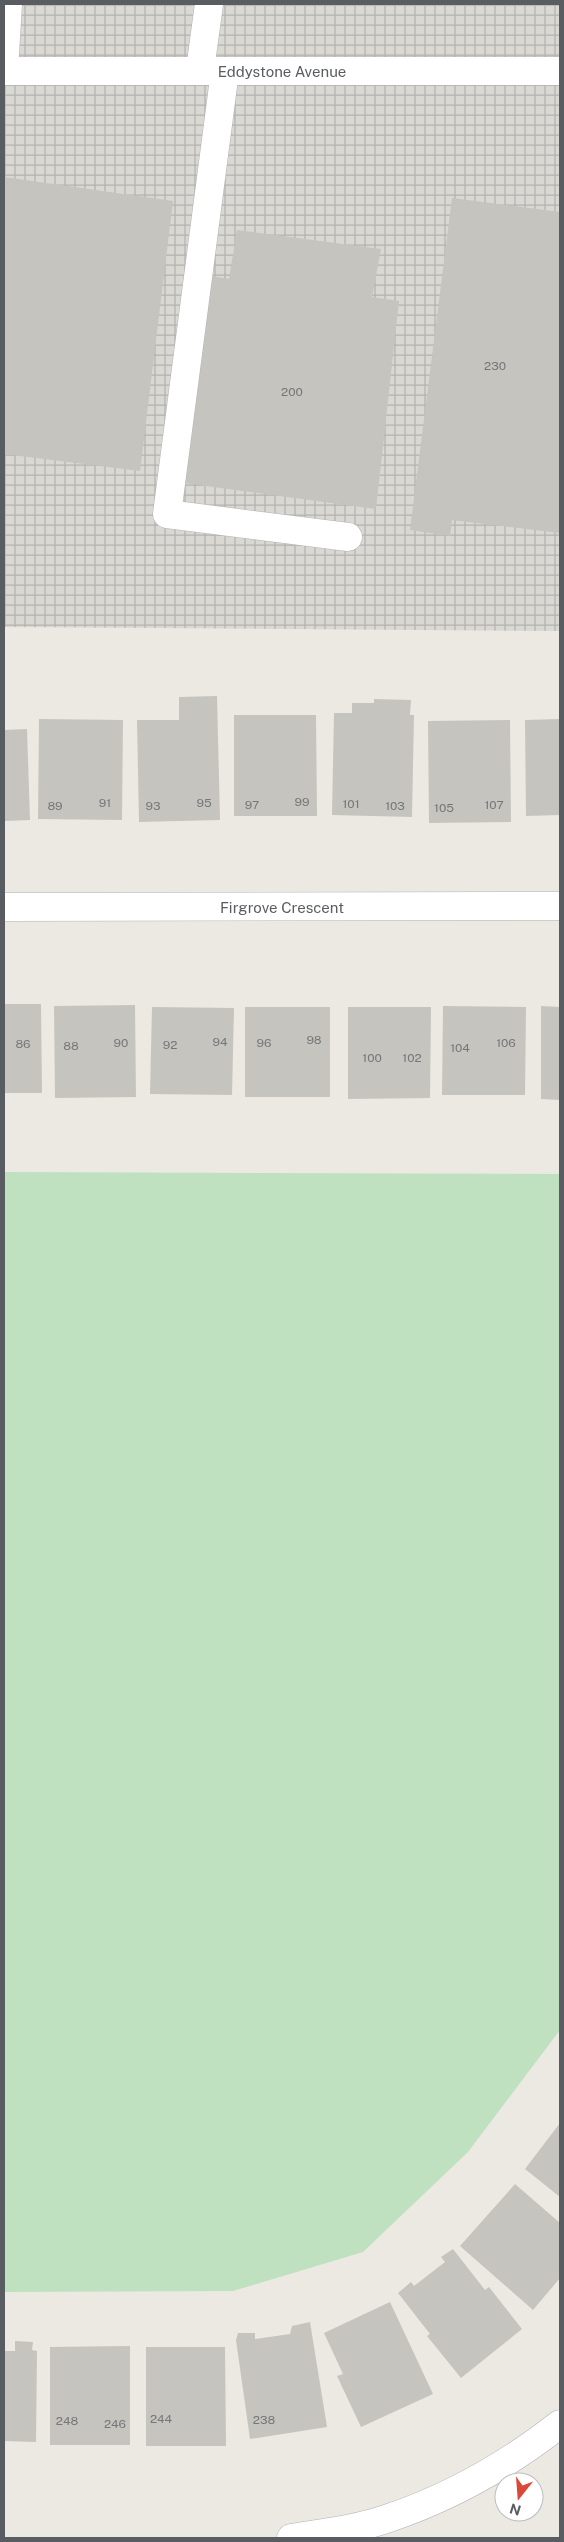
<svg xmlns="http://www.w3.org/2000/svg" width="564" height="2542" font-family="'Public Sans',sans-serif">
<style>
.industrial{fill:url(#industrial-grid)}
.green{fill:#bfe1bf}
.building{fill:#c6c4be}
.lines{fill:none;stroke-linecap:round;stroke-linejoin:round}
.minor-casing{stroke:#b1b3b8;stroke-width:29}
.minor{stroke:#fff;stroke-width:28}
.labels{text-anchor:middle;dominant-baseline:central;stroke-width:4;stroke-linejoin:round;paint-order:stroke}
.number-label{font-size:12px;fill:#747678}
.street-label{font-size:15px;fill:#595c61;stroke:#fff}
</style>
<defs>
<pattern id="industrial-grid" width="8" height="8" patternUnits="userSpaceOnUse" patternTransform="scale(1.25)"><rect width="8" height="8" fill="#dad8d3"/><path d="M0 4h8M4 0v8" fill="none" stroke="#b4b2af"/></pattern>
</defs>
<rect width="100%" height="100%" fill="#ebe9e1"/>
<path class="industrial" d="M4 4H560V631L4 627Z"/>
<path class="green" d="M4 1172 560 1174V2030L468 2152 363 2252 233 2291 4 2292Z"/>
<path class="building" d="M4 177 173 201 140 471 4 454Z
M452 198 560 212V533L452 520 450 536 410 530Z
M237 230 381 249 372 297 399 301 376 509 184 483 210 276 229 279Z
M217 696 220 820 139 822 137 720H179V697Z
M374 699 411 700 410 715H414L412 817 332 815 334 713H352V703H374Z
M234 715H316L317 816H234Z
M39 719 123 720 122 820 38 819Z
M560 719V815L526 816 525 720Z
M510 720 511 822 429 823 428 721Z
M27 729 30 820 4 821V730Z
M4 1004H41L42 1093H4Z
M135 1005 136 1097 55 1098 54 1006Z
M443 1006 526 1007 525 1095H442Z
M541 1006 560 1007V1100L541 1099Z
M152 1007 234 1008 232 1095 150 1094Z
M245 1007H330V1097H245Z
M348 1007H431L430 1098 348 1099Z
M560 2123V2197L525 2169Z
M515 2184 560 2223V2278L533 2310 460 2246Z
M453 2249 485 2290 489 2287 522 2329 461 2378 427 2336 430 2334 398 2293 411 2282 414 2286 445 2262 441 2257Z
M390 2302 433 2394 361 2427 337 2376 343 2374 324 2333Z
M310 2322 327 2427 250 2439 236 2340 238 2333H255V2339L290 2334 292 2326Z
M15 2341 33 2342 32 2350 37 2351 36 2442 4 2441V2351H15Z
M130 2346V2445H50V2347Z
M146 2347H225L226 2446H146Z"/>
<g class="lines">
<defs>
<path id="minor" d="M200 70 209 4
M4 71H560
M4 71 8 4
M225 71 167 514 348 537
M4 907 560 906
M291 2538C323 2533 358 2529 389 2518 451 2497 509 2464 560 2424"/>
</defs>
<use href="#minor" class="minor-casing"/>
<use href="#minor" class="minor"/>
</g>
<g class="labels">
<g class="number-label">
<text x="495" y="366">230</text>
<text x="292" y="392">200</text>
<text x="302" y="802">99</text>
<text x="105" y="803">91</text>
<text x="204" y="803">95</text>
<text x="351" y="804">101</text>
<text x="252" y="805">97</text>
<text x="494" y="805">107</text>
<text x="55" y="806">89</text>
<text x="153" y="806">93</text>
<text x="395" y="806">103</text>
<text x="444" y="808">105</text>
<text x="314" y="1040">98</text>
<text x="220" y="1042">94</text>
<text x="121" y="1043">90</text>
<text x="264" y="1043">96</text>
<text x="506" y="1043">106</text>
<text x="23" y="1044">86</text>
<text x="170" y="1045">92</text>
<text x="71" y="1046">88</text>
<text x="460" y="1048">104</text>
<text x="372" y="1058">100</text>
<text x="412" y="1058">102</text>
<text x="161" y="2419">244</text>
<text x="264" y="2420">238</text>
<text x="67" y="2421">248</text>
<text x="115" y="2424">246</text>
</g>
<g class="street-label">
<text x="282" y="71">Eddystone Avenue</text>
<text x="282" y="907">Firgrove Crescent</text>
</g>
</g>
<rect width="564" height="2542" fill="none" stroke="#595c61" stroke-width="10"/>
<g transform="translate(519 2497) rotate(197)"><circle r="24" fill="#ffffff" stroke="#bdbec0"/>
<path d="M0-4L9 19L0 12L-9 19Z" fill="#db4837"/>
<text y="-8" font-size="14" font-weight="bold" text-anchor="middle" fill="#595c61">N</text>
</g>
</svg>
